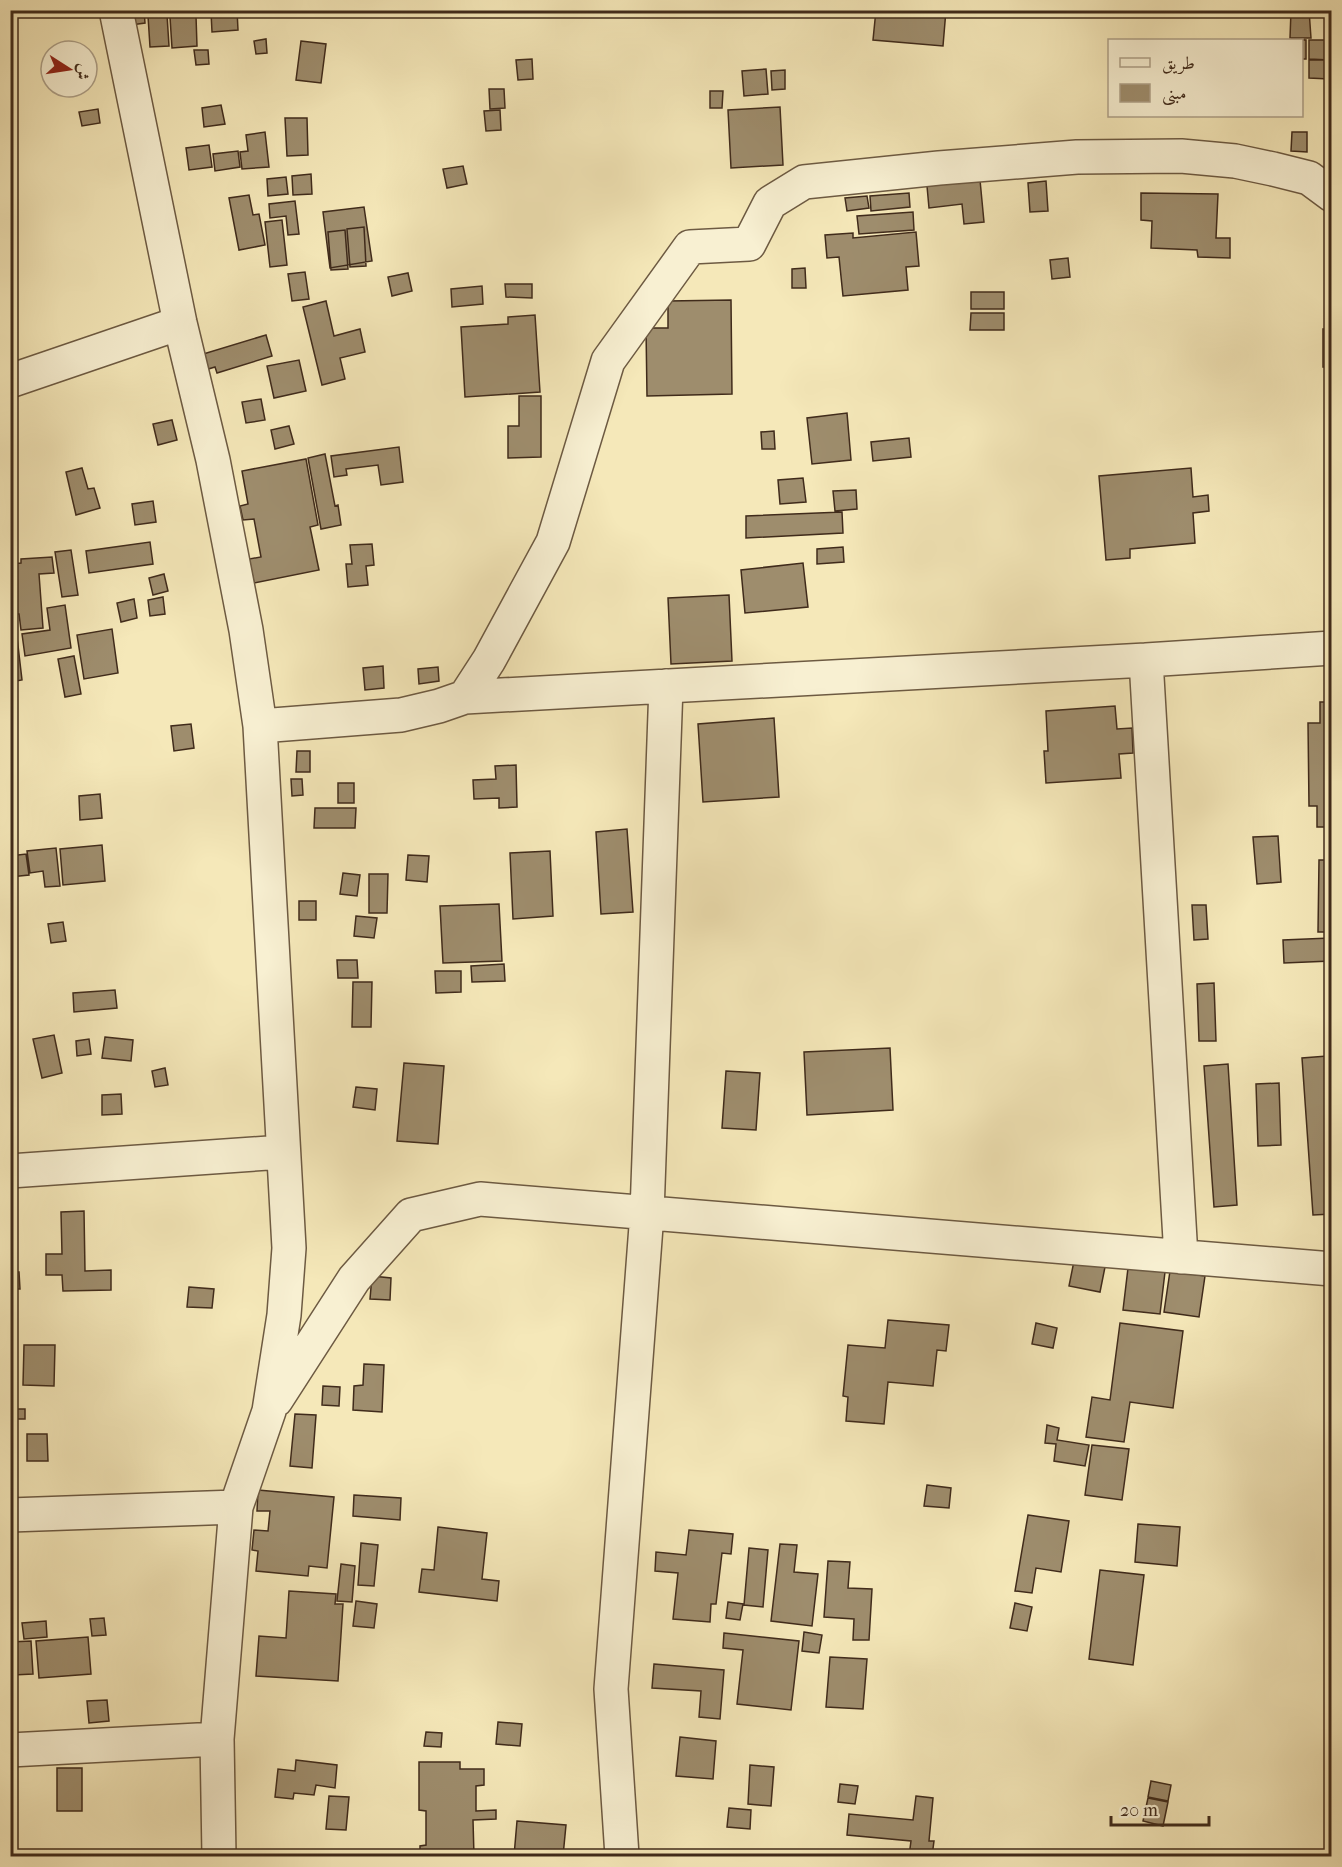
<svg xmlns="http://www.w3.org/2000/svg" width="1342" height="1867" font-family="'IM FELL French Canon',Amiri,serif">
<style>
.building{fill:#9e8d6d;stroke:#402b1b;stroke-width:1.5}
.lines{fill:none;stroke-linecap:round;stroke-linejoin:round}
.minor-casing{stroke:#6d5a42;stroke-width:36}
.minor{stroke:#f8f0d2;stroke-width:33}
</style>
<rect width="100%" height="100%" fill="#f5e8b9"/>
<filter id="stains"><feTurbulence type="fractalNoise" baseFrequency=".00333" numOctaves="4"/><feColorMatrix values="0 0 0 0 .2 0 0 0 0 .09 0 0 0 0 .02 0 0 0 .5 -.17"/></filter>
<radialGradient id="worn" r=".72"><stop offset=".6" stop-color="#630" stop-opacity="0"/><stop offset="1" stop-color="#630" stop-opacity=".3"/></radialGradient>
<path class="building" d="M144 10 145 23 131 25 129 12Z
M237 10 238 30 212 32 211 12Z
M302 10H325L326 13 303 17Z
M876 10H946L943 46 873 40Z
M1309 10 1311 38H1290L1291 11Z
M167 15 169 46 150 47 148 16Z
M196 16 197 46 172 48 170 17Z
M266 39 267 53 256 54 254 41Z
M1291 39 1306 40V59H1302V40Z
M1309 40H1330V60L1309 59Z
M301 41 326 44 321 83 296 80Z
M194 50H208L209 64 196 65Z
M532 59 533 79 518 80 516 60Z
M1309 60H1330L1329 79 1309 78Z
M766 69 768 94 744 96 742 71Z
M785 70V89L772 90 771 71Z
M489 89H504L505 108 490 109Z
M710 91H723L722 108H710Z
M221 105 225 124 204 127 202 108Z
M780 107 783 165 731 168 728 110Z
M98 109 100 123 82 126 79 112Z
M500 110 501 130 486 131 484 111Z
M285 118H307L308 155 287 156Z
M265 132 269 167 242 169 240 152 248 151 246 135Z
M1292 132H1307V152L1291 151Z
M209 145 212 167 189 170 186 148Z
M238 151 240 167 215 171 213 154Z
M463 166 467 184 447 188 443 169Z
M311 174 312 194 293 195 292 176Z
M286 177 288 194 268 196 267 179Z
M980 180 984 222 964 224 962 204 929 208 927 186Z
M1046 181 1048 211 1030 212 1028 183Z
M909 193 910 207 871 211 870 196Z
M1141 193 1218 194 1216 238H1230V258L1198 257 1197 250 1151 248 1152 221 1141 220Z
M249 195 253 215 259 214 265 245 239 250 229 198Z
M867 196 869 208 847 211 845 198Z
M295 201 299 234 288 235 286 216 270 218 269 204Z
M364 207 372 261 330 268 323 212Z
M913 212 914 230 859 234 857 216Z
M282 220 287 265 270 267 265 222Z
M364 227 366 266 350 267 347 229Z
M345 230 348 269 331 270 328 232Z
M916 232 919 266 906 267 908 290 843 296 839 257 827 258 825 235 853 233V238Z
M1068 258 1070 277 1052 279 1050 260Z
M805 268 806 288H792V269Z
M305 272 309 299 292 301 288 274Z
M408 273 412 291 392 296 388 277Z
M505 284H532V298L506 297Z
M482 286 483 304 452 307 451 289Z
M971 292H1004V309H971Z
M731 300 732 394 647 396 646 328H668V301Z
M326 301 334 336 360 329 365 352 340 358 345 379 322 385 303 307Z
M971 313H1004V330H970Z
M535 315 540 392 465 397 461 327 508 324V317Z
M1323 329H1332V367H1323Z
M266 335 272 356 217 373 215 367 205 370 200 355Z
M299 360 306 391 274 398 267 366Z
M519 396H541V457L508 458V426H519Z
M261 399 265 420 246 423 242 402Z
M847 413 851 460 812 464 807 418Z
M172 420 177 440 158 445 153 424Z
M289 426 294 444 275 449 271 430Z
M774 431 775 449H762L761 432Z
M909 438 911 457 873 461 871 442Z
M399 447 403 482 381 485 378 465 346 469 347 475 334 477 331 456Z
M325 454 335 506 338 505 341 525 321 529 308 458Z
M306 459 318 525 310 527 319 570 254 583 249 559 261 557 254 519 243 520 240 506 248 504 242 471Z
M82 468 88 489 94 488 100 508 76 515 66 472Z
M1191 468 1193 497 1208 495 1209 511 1193 513 1195 543 1130 549V558L1106 560 1099 476Z
M803 478 806 502 780 504 778 480Z
M856 490 857 509 835 511 833 491Z
M153 501 156 522 135 525 132 504Z
M842 512 843 533 746 538V516Z
M150 542 153 564 89 573 86 551Z
M372 544 374 565 366 566 368 585 348 587 346 564H352L350 545Z
M843 547 844 562 817 564V549Z
M71 550 78 595 62 597 55 552Z
M52 557 54 573 39 574 43 628 21 630 19 614H10V564L21 563V559Z
M803 563 808 607 745 613 741 570Z
M164 574 168 591 153 595 149 578Z
M729 595 732 661 671 664 668 598Z
M163 597 165 614 150 616 148 600Z
M134 599 137 618 121 622 117 603Z
M65 605 71 648 25 656 22 634 50 630 47 608Z
M112 629 118 673 84 679 77 635Z
M17 637 22 680 10 682V638Z
M74 656 81 694 65 697 58 659Z
M383 666 384 688 365 690 363 668Z
M438 667 439 681 419 684 418 669Z
M1320 702H1332V827H1317V806H1309L1308 723H1320Z
M1115 706 1117 729 1132 728 1133 753 1119 754 1121 778 1046 783 1044 751H1048L1046 711Z
M774 718 779 797 703 802 698 724Z
M191 724 194 748 174 751 171 726Z
M297 751H310V772H296Z
M516 765 517 807 499 808V798L474 799 473 780 496 779 495 766Z
M291 779H302L303 795 292 796Z
M338 783H354V803H338Z
M100 794 102 818 80 820 79 796Z
M315 808H356L355 828H314Z
M627 829 633 912 601 914 596 832Z
M1278 836 1281 882 1257 884 1253 837Z
M102 845 105 881 63 885 60 849Z
M56 848 60 886 45 887 43 871 30 873 27 851Z
M550 851 553 916 513 919 510 853Z
M26 854 29 875 10 877V856Z
M408 855 429 856 427 882 406 880Z
M1319 860H1332V932H1318Z
M343 873 360 875 357 896 340 894Z
M369 874H388L387 913H369Z
M299 901H316V920H299Z
M499 904 502 961 443 963 440 906Z
M1192 905H1206L1208 939 1194 940Z
M356 916 377 918 374 938 354 936Z
M63 922 66 941 51 943 48 924Z
M1330 938 1331 961 1284 963 1283 940Z
M337 960H357L358 978H338Z
M504 964 505 981 472 982 471 966Z
M435 971H461V992L436 993Z
M353 982H372L371 1027H352Z
M1214 983 1216 1041H1199L1197 984Z
M115 990 117 1008 74 1012 73 993Z
M54 1035 62 1073 42 1078 33 1039Z
M105 1037 133 1040 131 1061 102 1058Z
M89 1039 91 1054 77 1056 76 1041Z
M890 1048 893 1110 807 1115 804 1052Z
M1327 1056 1332 1125V1214L1313 1215 1302 1058Z
M404 1063 444 1066 438 1144 397 1141Z
M1228 1064 1237 1205 1214 1207 1204 1066Z
M165 1068 168 1085 155 1087 152 1071Z
M726 1071 760 1073 756 1130 722 1128Z
M1279 1083 1281 1145 1258 1146 1256 1084Z
M356 1087 377 1089 375 1110 353 1107Z
M121 1094 122 1114 102 1115V1095Z
M84 1211 85 1271 111 1270V1290L63 1291 62 1275H46V1254H62L61 1212Z
M1074 1261 1105 1267 1100 1292 1069 1286Z
M1128 1268 1165 1272 1160 1314 1123 1310Z
M1170 1271 1205 1276 1199 1317 1164 1312Z
M10 1272H19L20 1289H10Z
M372 1276 391 1278 390 1300 370 1299Z
M189 1287 214 1289 212 1308 187 1307Z
M888 1320 949 1325 946 1351 937 1350 933 1386 888 1382 884 1424 846 1421 848 1397 843 1396 848 1345 885 1348Z
M1036 1323 1057 1328 1053 1348 1032 1344Z
M1120 1323 1183 1331 1173 1408 1130 1402 1124 1442 1086 1437 1092 1397 1110 1400Z
M24 1345H55L54 1386 23 1385Z
M364 1364 384 1365 382 1412 353 1410 354 1386 363 1385Z
M323 1386 340 1387 339 1406 322 1405Z
M10 1409H25V1419H10Z
M295 1414 316 1415 312 1468 290 1466Z
M1047 1425 1059 1428 1057 1440 1089 1445 1085 1466 1054 1461 1056 1444 1045 1443Z
M27 1434H47L48 1461H27Z
M1092 1445 1129 1449 1122 1500 1085 1495Z
M927 1485 951 1488 949 1508 924 1506Z
M258 1490 334 1497 327 1568 309 1566 308 1576 256 1571 258 1551 252 1550 254 1530 268 1531 270 1511H257Z
M354 1495 401 1498 400 1520 353 1516Z
M1028 1515 1069 1521 1061 1572 1036 1568 1032 1593 1015 1591Z
M1138 1524 1180 1527 1177 1566 1135 1562Z
M438 1527 487 1533 482 1579 499 1581 497 1601 419 1592 422 1569 434 1570Z
M689 1530 733 1534 731 1554 722 1553 716 1604H711L710 1622 673 1619 678 1573 655 1571 656 1552 686 1555Z
M361 1543 378 1545 374 1586 358 1585Z
M780 1544 797 1545 794 1572 818 1574 812 1626 771 1621Z
M749 1548 768 1550 763 1607 744 1605Z
M828 1561 850 1562 848 1588 872 1589 869 1640H853L854 1619 824 1617Z
M341 1564 355 1566 352 1602 337 1601Z
M1100 1570 1144 1575 1133 1665 1089 1659Z
M289 1591 336 1594 335 1604H343L338 1681 256 1676 259 1636 286 1638Z
M356 1601 377 1604 374 1628 353 1626Z
M728 1602 743 1604 740 1620 726 1618Z
M1015 1603 1032 1607 1027 1631 1010 1628Z
M104 1618 106 1635 92 1636 90 1619Z
M46 1621 47 1637 24 1639 22 1623Z
M804 1632 822 1635 819 1653 802 1651Z
M724 1633 799 1641 791 1710 737 1704 743 1650 723 1648Z
M88 1637 91 1674 39 1678 36 1641Z
M31 1641 33 1674 13 1675 10 1642Z
M830 1657 867 1659 863 1709 826 1707Z
M654 1664 724 1670 720 1719 699 1717 701 1691 652 1688Z
M107 1700 109 1721 89 1723 87 1701Z
M498 1722 522 1724 520 1746 496 1744Z
M426 1732 442 1733 441 1747 424 1746Z
M680 1737 716 1741 713 1779 676 1776Z
M296 1760 337 1765 335 1788 316 1785 314 1795 294 1793 293 1799 275 1797 278 1769 295 1771Z
M419 1762H460V1769H484V1785L476 1786V1811L496 1810V1819L473 1820 474 1856H420V1846L426 1845V1811L419 1810Z
M750 1765 774 1767 771 1806 748 1804Z
M57 1768H82V1811H57Z
M1151 1781 1171 1785 1168 1801 1148 1797Z
M840 1784 858 1786 855 1804 838 1802Z
M329 1796 349 1797 346 1830 326 1829Z
M916 1796 933 1798 929 1841H934L932 1856H909L911 1841 847 1835 849 1814 913 1820Z
M1148 1798 1168 1802 1163 1826 1143 1821Z
M729 1808 751 1810 750 1829 727 1827Z
M517 1821 566 1825 563 1856H514Z"/>
<g class="lines">
<defs>
<path id="minor" d="M116 10 180 323 213 460 246 630 260 726 289 1248 284 1315 269 1411 236 1507 217 1739 219 1856
M10 381 180 323
M1146 660 1181 1257
M465 697 489 660 553 542 608 361 690 247 749 244 770 203 804 182 939 168 1077 157 1181 156 1235 161 1273 169 1309 178 1332 195
M260 726 401 715 439 706 465 697 1146 660 1332 648
M10 1171 283 1152
M276 1400 354 1279 411 1215 480 1199 1332 1269
M10 1515 236 1507
M10 1750 217 1739
M622 1856 611 1689 647 1213 666 686"/>
</defs>
<use href="#minor" class="minor-casing"/>
<use href="#minor" class="minor"/>
</g>
<rect width="1342" height="1867" fill="none" stroke="#f5e8b9" stroke-width="36"/>
<rect x="12" y="12" width="1318" height="1843" fill="none" stroke="#402b1b" stroke-width="3"/>
<rect x="18" y="18" width="1306" height="1831" fill="none" stroke="#402b1b" stroke-width="1.5"/>
<rect x="1108" y="39" width="195" height="78" fill="#f8f0d2" stroke="#aea189" stroke-width="1.5"/>
<rect x="1120" y="58" width="30" height="9" fill="#f8f0d2" stroke="#aea189" stroke-width="1.5"/>
<text x="1162" y="69" font-size="18" fill="#402b1b">طريق</text>
<rect x="1120" y="84" width="30" height="18" fill="#9e8d6d" stroke="#aea189" stroke-width="1.5"/>
<text x="1162" y="99" font-size="18" fill="#402b1b">مبنى</text>
<g transform="translate(69 69) rotate(102)"><circle r="28" fill="#f8f0d2" stroke="#aea189" stroke-width="1.5"/>
<path d="M0-4.5L10 22L0 15L-10 22Z" fill="#8f2418"/>
<text y="-9" font-size="16" font-weight="bold" text-anchor="middle" fill="#402b1b">ش</text>
</g>
<path d="M1111 1816v9h98v-9" fill="none" stroke="#402b1b" stroke-width="3"/>
<text x="1120" y="1816" font-size="18" fill="#402b1b" stroke="#f8f0d2" stroke-width="4.5" paint-order="stroke">20 m</text>
<rect width="100%" height="100%" filter="url(#stains)"/>
<rect width="100%" height="100%" fill="url(#worn)"/>
</svg>
